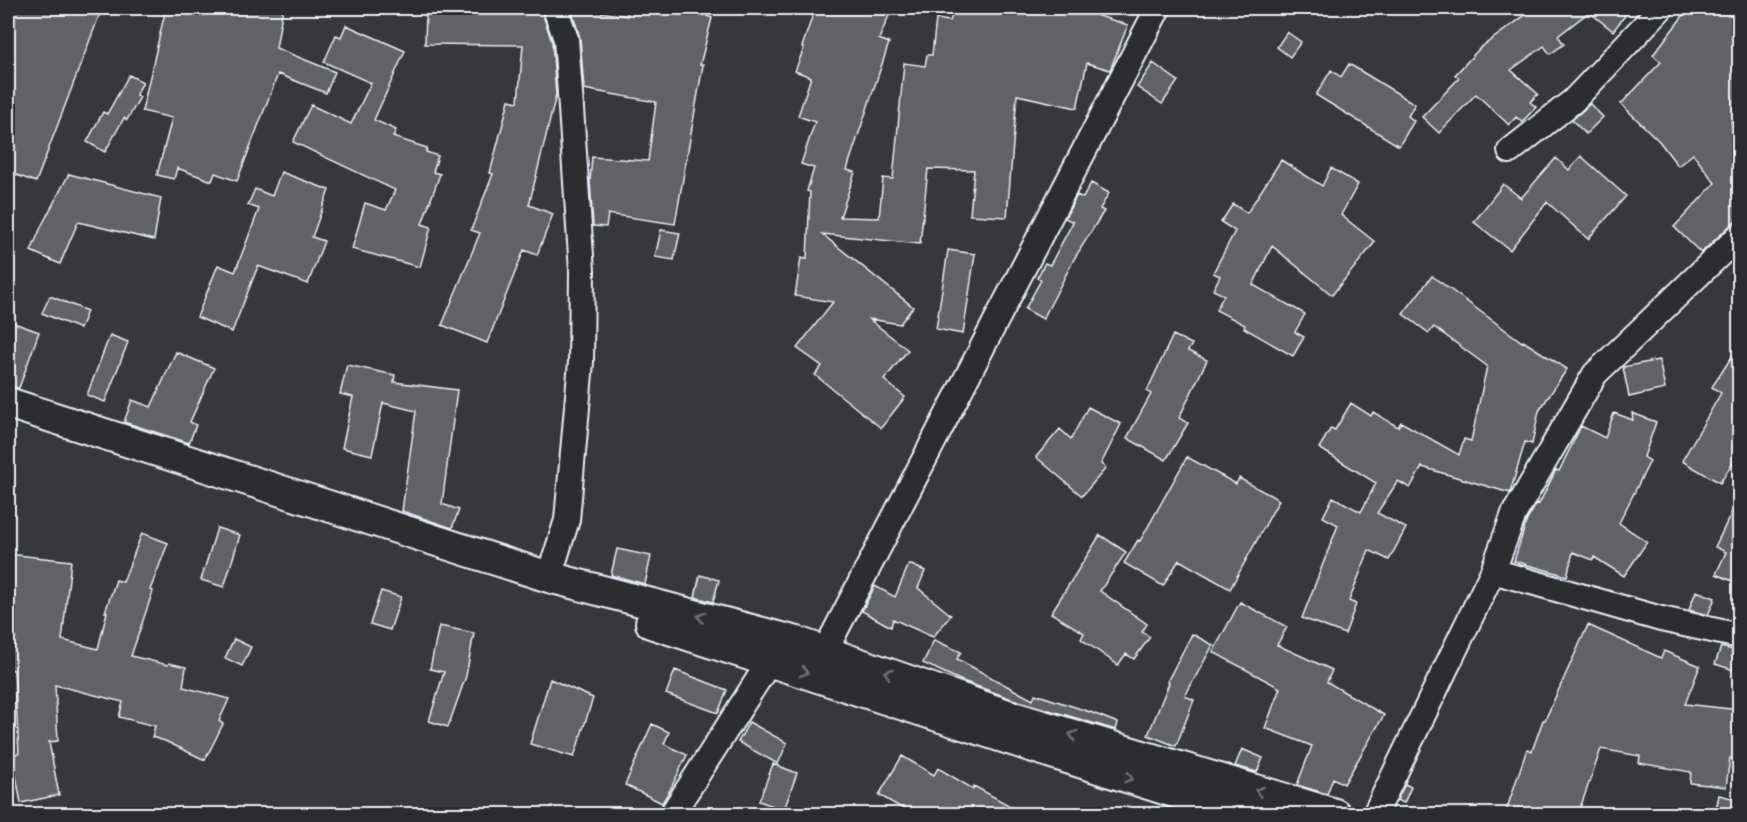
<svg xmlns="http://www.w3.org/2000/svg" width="1747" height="822" font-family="'Indie Flower',sans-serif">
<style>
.building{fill:#5f6365;stroke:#e8f1f8;stroke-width:1.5}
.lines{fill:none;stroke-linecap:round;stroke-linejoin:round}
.minor-casing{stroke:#e8f1f8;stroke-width:28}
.tertiary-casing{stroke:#e8f1f8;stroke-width:34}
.minor{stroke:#2a2d2e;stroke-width:24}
.tertiary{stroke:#2a2d2e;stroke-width:30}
.oneway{stroke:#6c7275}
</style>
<rect width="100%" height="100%" fill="#35393a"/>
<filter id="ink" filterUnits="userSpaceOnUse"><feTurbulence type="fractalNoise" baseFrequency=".0167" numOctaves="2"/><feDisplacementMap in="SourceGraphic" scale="12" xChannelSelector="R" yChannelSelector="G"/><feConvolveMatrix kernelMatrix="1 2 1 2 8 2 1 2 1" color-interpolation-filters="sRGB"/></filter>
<g filter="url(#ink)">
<path class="building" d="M8 8H102L36 182 8 172Z
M166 8H283L276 48 335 72 326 93 278 74 237 181 215 173 212 181 177 168 174 179 157 175 172 118 142 111Z
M426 8 541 9 552 42 556 95 529 205 553 214 537 255 524 250 487 343 442 325 480 233 471 230 493 174 490 173 509 100 518 102 523 45 425 44Z
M571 8 627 16 628 8H708L707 16 712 18 700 65H703L675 224 608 214 606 227 593 226 590 181 592 157 648 161 656 102 584 89 580 38Z
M815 8H892L879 39 889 43 850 160 847 170 855 172 840 217 879 218 883 178 893 179 904 63 925 66 927 55H932L936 19 950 21 955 8H1073L1128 25 1110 70 1087 63 1077 108 1017 95 1007 217 970 215 974 170 928 169 920 244 822 234 913 307 900 324 869 319 908 350 884 380 905 397 881 428 815 375 822 366 797 348 833 302 795 296 801 258 807 259 810 192 807 191 814 168 801 164 815 122 798 116 811 77 795 71 804 48 802 47Z
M1535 8H1631L1613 31 1589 12 1558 36 1564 44 1550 54 1544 46 1511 70 1538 94 1530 102 1536 107 1522 122 1516 117 1509 125 1476 94 1439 133 1422 117 1459 78 1455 75 1480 48Z
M1689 8H1740V115L1731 122 1740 133V216L1701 253 1674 227 1715 183 1693 154 1678 166 1659 141 1621 104 1661 62 1653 55Z
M346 25 405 51 374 120 396 130 393 137 427 148 426 152 438 156 433 172 440 174 422 224 431 227 420 267 352 249 365 203 386 210 395 190 293 142 311 105 351 124 371 83 324 62 336 35 341 37Z
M1287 32 1301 42 1290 57 1277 47Z
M1153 63 1178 81 1162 104 1137 87Z
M1349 64 1415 104 1408 116 1414 121 1399 146 1316 95 1331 70 1341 77Z
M129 75 143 82 136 95 140 97 127 120 124 118 105 152 87 142 103 112 107 114Z
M1590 104 1603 117 1586 134 1572 120Z
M1581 156 1626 196 1588 239 1547 202 1510 250 1474 222 1503 184 1521 198 1556 158 1569 170Z
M1281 160 1322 186 1331 168 1358 184 1341 215 1375 242 1332 295 1272 246 1253 285 1305 314 1295 332 1304 337 1293 356 1244 328 1245 325 1216 310 1224 295 1213 290 1220 276 1213 273 1235 231 1221 222 1233 204 1247 213Z
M281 172 329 190 312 237 324 241 308 284 258 266 232 332 197 317 218 265 235 272 259 209 248 205 255 189 272 196Z
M69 174 161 198 154 240 78 222 60 264 31 251 42 225Z
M1091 183 1109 193 1100 209 1104 211 1074 259 1043 319 1025 309 1041 280 1037 278 1045 263 1050 265 1073 222 1065 218 1077 195 1083 198Z
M661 230 680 233 674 260 655 257Z
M948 250 975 254 963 334 936 329Z
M1432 276 1522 342 1523 341 1567 369 1539 411 1532 444 1525 442 1510 493 1422 467 1410 488 1398 481 1377 513 1406 528 1389 560 1369 550 1349 601 1356 604 1345 634 1302 618 1338 525 1323 517 1333 497 1361 512 1376 483 1319 448 1331 428 1335 430 1351 403 1371 416 1373 412 1398 427 1401 422 1459 455 1464 439 1471 441 1487 366 1434 327 1429 333 1403 314Z
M50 296 87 311 80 329 42 313Z
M11 322 39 332 19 388 8 386V332Z
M110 335 128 342 105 402 87 395Z
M1173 335 1192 344 1188 351 1207 360 1179 418 1188 423 1166 460 1127 438 1151 394 1147 391Z
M1740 344V451L1720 483 1682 461 1721 393 1712 387Z
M176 352 214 368 190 422 196 425 189 443 124 422 132 400 151 407Z
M1659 360 1665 389 1629 397 1623 367Z
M347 365 395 375 394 382 457 390 442 504 459 510 452 528 402 511 416 411 383 403 372 455 342 448 353 397 340 394Z
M1088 407 1121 424 1101 464 1106 468 1082 496 1036 457 1060 429 1071 439Z
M1614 413 1633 420 1632 413 1656 422 1644 457 1650 461 1619 523 1647 542 1624 576 1594 557 1593 560 1573 552 1567 576 1514 561 1527 520 1537 503 1539 504 1556 470 1559 471 1581 426 1605 438Z
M1187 457 1236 484 1239 478 1279 500 1230 589 1179 560 1163 586 1124 563 1138 540 1140 541Z
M1740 495V584L1716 574 1726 552 1715 547Z
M217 528 240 535 224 587 201 580Z
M142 533 168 543 150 590 153 591 131 656 168 665 169 663 186 667 183 687 229 699 219 721 223 724 205 760 165 741 152 737 155 726 119 717 123 702 55 685 58 741 49 742 59 795 21 803 12 755 19 753 14 670 8 669V554L71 561 62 640 98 649 107 612H105L116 580 123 582Z
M1100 535 1126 552 1100 591 1147 624 1142 632 1150 637 1134 659 1126 654 1118 665 1081 639 1084 633 1051 613Z
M617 549 651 556 645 584 611 575Z
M909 564 925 571 918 588 951 615 933 637 893 619 891 627 862 611 875 586 895 597Z
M700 575 719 580 713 602 695 597Z
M381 591 401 597 390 630 370 624Z
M1696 591 1715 598 1708 615 1689 610Z
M1240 602 1287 627 1277 645 1332 670 1327 682 1384 715 1344 784 1333 778 1327 794 1297 785 1312 746 1265 728 1280 688 1213 652Z
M1588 625 1661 658 1664 651 1700 666 1685 704 1740 710V760L1730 758 1726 787 1690 783 1691 772 1639 763 1640 756 1601 749 1578 814H1505L1527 749 1532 751 1543 720H1545Z
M439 626 474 633 466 676 448 727 429 721 444 672 430 669Z
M1192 634 1213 645 1185 696 1194 700 1176 746 1148 735 1169 683 1167 682Z
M234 639 251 647 242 666 225 658Z
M934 640 961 652 957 659 1033 700 1035 694 1090 712 1118 723 1116 730 1012 699 960 680 923 663Z
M1721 647 1740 652V672L1715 664Z
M675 670 727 690 718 713 666 694Z
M550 679 593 698 574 757 530 744Z
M749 722 787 743 778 764 738 742Z
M652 724 669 732 664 744 687 755 670 790 662 803 625 785Z
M1242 749 1263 758 1257 772 1235 766Z
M902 756 934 775 938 768 973 789 974 786 1025 814H912L879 795Z
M773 764 797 773 784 810 759 801Z
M1405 784 1411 787 1404 803 1397 800Z
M1719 795 1740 800V814H1715Z"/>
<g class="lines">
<defs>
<path id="minor" d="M1510 151 1573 101 1661 8
M1493 571 1661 619 1740 636
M549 577 567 520 581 362 582 271 569 79 566 39 555 8
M825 651 1158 8
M672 814 770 661
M1375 814 1493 571 1514 514 1595 374 1740 235"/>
<path id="tertiary" d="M8 403 549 577 797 642 1007 715 1335 814
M651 623C848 686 1045 752 1243 814"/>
</defs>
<use href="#minor" class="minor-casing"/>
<use href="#tertiary" class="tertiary-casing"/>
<use href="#minor" class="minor"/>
<use href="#tertiary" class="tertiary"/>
</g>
<defs><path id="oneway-chevron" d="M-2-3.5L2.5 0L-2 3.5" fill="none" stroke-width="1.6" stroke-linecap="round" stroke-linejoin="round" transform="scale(1.5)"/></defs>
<g class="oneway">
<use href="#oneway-chevron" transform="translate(701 617) rotate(-165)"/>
<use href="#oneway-chevron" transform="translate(804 672) rotate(17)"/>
<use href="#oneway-chevron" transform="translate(888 673) rotate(-161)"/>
<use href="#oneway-chevron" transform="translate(1073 735) rotate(-163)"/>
<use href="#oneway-chevron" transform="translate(1129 778) rotate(18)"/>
<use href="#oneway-chevron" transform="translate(1259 791) rotate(-163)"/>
</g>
</g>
<rect width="1747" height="822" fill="none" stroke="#2a2d2e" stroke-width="30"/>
<rect x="15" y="15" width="1717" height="792" fill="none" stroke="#e8f1f8" stroke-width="2" filter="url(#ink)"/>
</svg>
